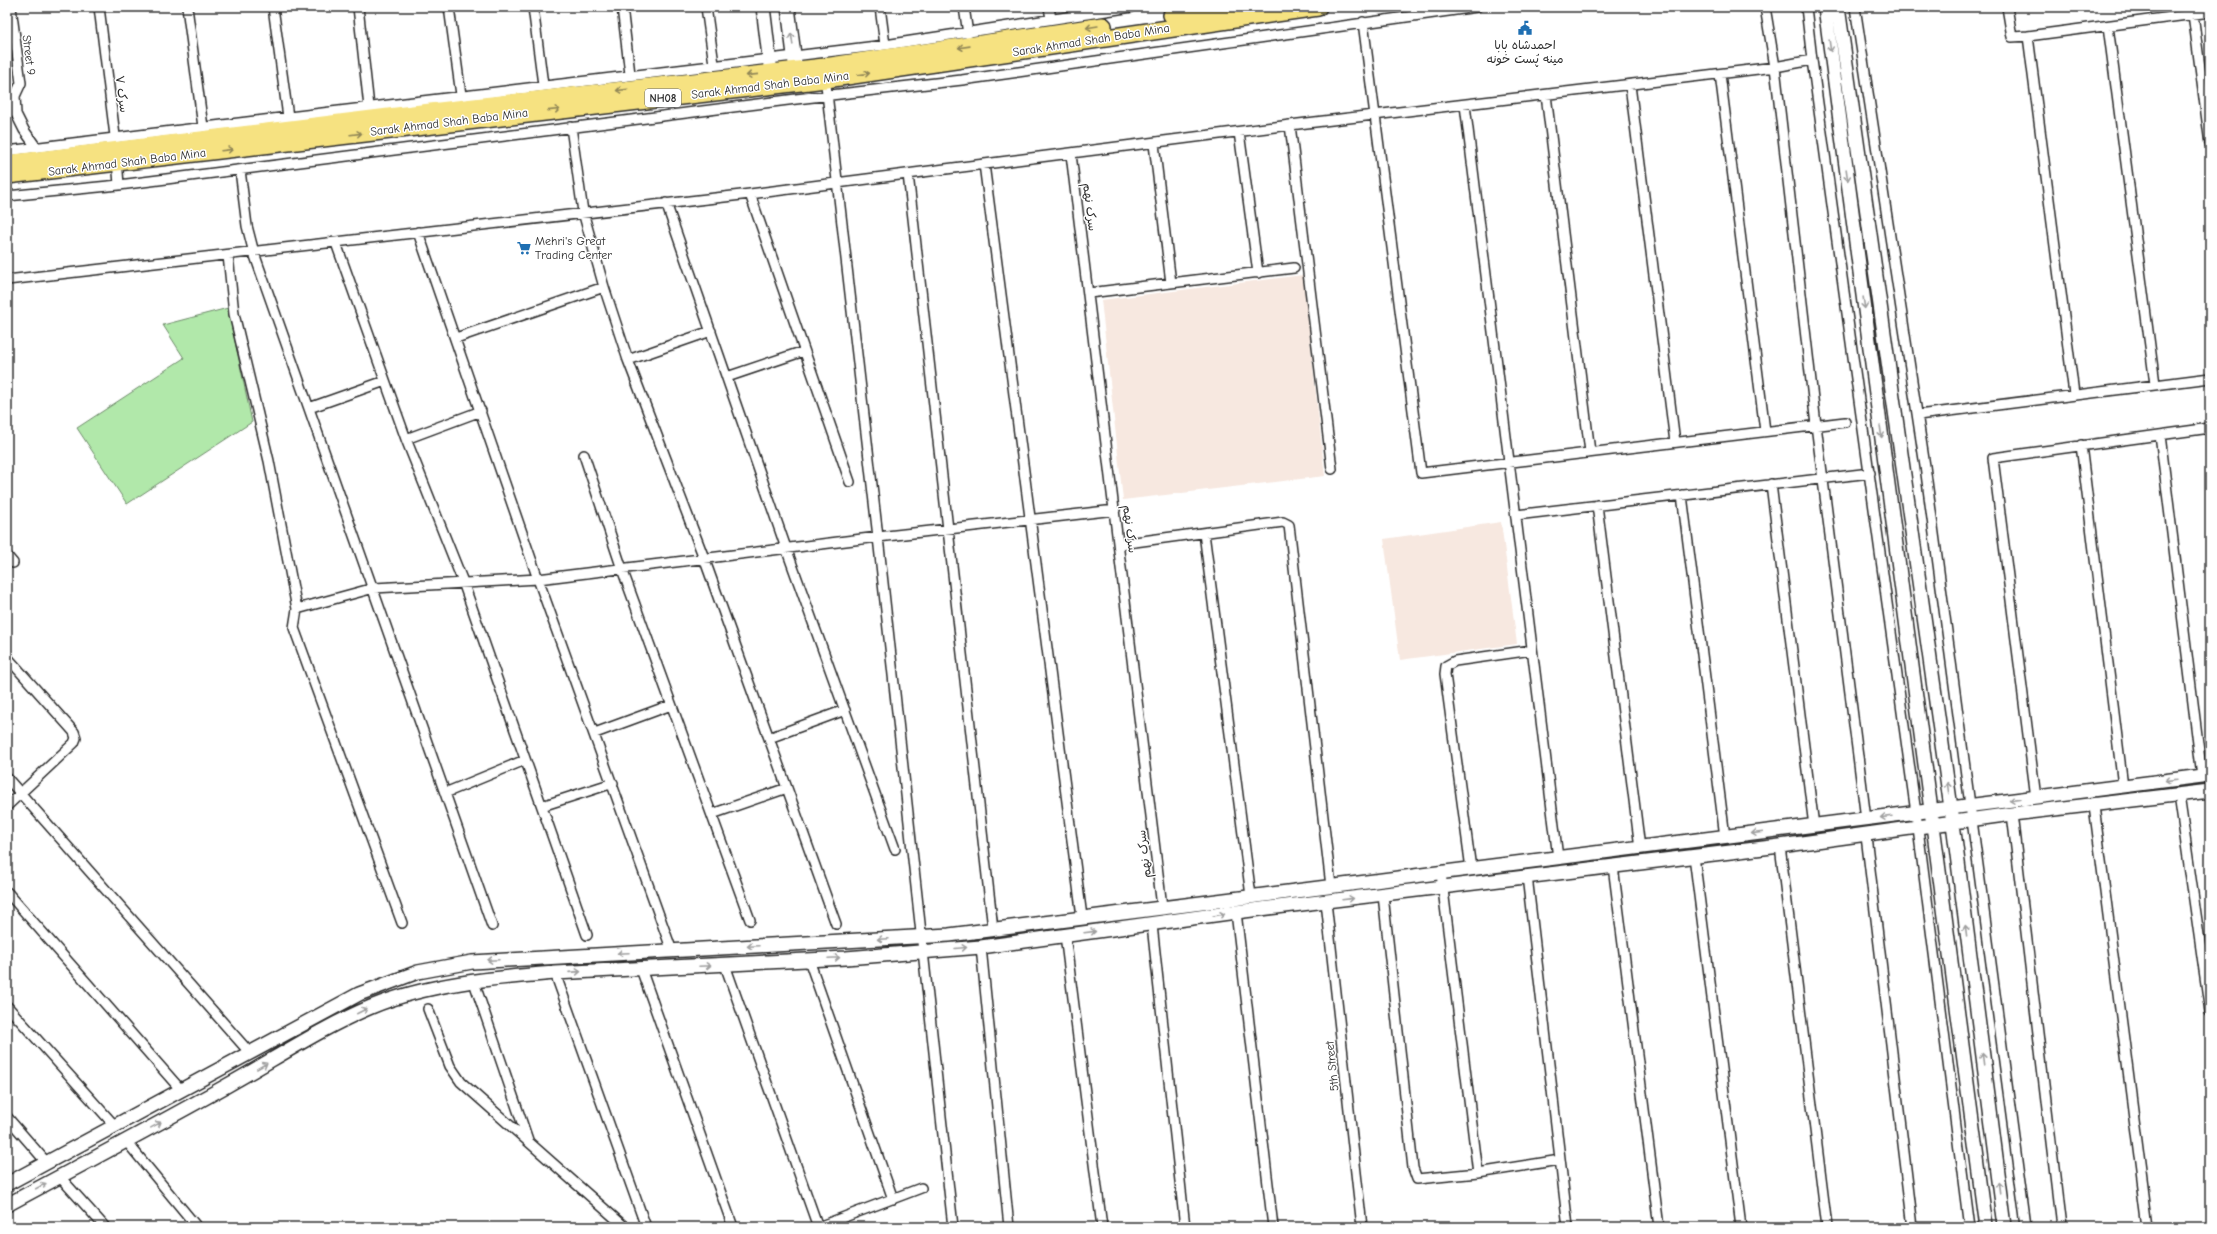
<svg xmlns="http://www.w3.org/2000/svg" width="2217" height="1234" font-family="'Comic Neue','Playpen Sans Arabic',sans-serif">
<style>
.built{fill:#f7e8e0}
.green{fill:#b1e8aa;stroke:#6e8a6a}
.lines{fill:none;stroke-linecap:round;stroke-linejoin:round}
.street-casing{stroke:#2b2b2b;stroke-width:12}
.secondary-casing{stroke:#2b2b2b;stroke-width:16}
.highway-casing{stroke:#2b2b2b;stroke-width:20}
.street{stroke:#fff;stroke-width:9}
.secondary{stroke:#fff;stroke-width:13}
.highway{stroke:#f6e281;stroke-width:17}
.oneway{stroke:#908656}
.oneway2{stroke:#a0a0a0}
.labels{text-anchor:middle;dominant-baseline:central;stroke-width:3;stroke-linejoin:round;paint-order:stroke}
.shield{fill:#fff;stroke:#6b6b6b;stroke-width:1}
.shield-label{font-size:11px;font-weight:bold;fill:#2b2b2b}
.street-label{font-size:12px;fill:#2b2b2b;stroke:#fff}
.poi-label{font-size:12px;fill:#2b2b2b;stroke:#fff}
</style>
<rect width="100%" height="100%" fill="#fff"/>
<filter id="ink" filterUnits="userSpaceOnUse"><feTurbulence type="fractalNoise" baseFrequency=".025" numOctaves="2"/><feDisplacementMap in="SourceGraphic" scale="8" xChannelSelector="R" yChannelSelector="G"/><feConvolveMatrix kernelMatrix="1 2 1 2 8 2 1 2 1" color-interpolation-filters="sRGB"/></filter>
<g filter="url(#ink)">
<path class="built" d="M1303 275 1325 476 1123 500 1101 300Z
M1501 522 1517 644 1400 660 1384 539Z"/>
<path class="green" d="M228 308 252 422 127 504 77 428 184 358 163 325Z"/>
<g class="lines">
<defs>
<path id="street" d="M11 7 21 83 15 96 16 114 24 130 36 147
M99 7 116 144
M187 7 203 127
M273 7 288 117
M358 7 369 107
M449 7 461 95
M533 7 543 85
M622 7 630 74
M706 7 714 64
M880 7 885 45
M964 7 968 34
M1049 7 1051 19
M1765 7 1775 67 1816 425 1866 819
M1806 7 1812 60 1916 813 1969 1227
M1855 7 1925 466 2026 1227
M2007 7 2012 37 2028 36 2074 394
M2193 14 2210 144
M1363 22 1421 473 1845 422
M2108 26 2155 384
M2028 36 2210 12
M1720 74 1765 431
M825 76 878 537 953 1227
M1630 85 1675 442
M1546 95 1590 452
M1465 105 1558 858
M1290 125 1332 469
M571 127 583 212 604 287 628 360 704 558 836 924
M1239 132 1258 273
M1154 144 1171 283
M7 151 885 45 1132 7
M1071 154 1162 907
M117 159 119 185
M984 164 1082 917
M240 170 247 226 254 253 492 926
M908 174 993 929
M750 194 850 482
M7 196 119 185 796 99 962 80 1477 7
M666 203 786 548 895 849
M418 232 538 579 672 951
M336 243 406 439 463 582 587 935
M228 255 234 314 269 461 297 609 294 628 402 923
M7 280 750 194 1290 125 1775 67 1812 60
M1089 293 1294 268
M456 338 604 287
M628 360 711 331
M727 377 804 351
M309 408 385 381
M1918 415 2210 378
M2160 435 2202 776
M406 439 481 411
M2081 445 2123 786
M584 455 622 569 750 920
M1771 484 1814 826
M1682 495 1725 837
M1597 505 1640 848
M1516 515 1870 473
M1204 533 1251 896
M1120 544 1283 522 1289 525 1331 886
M7 556 13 563
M297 609 374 588 538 579 878 537 1115 510
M7 657 74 732 76 738 74 743 7 806
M595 733 671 705
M769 738 845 710
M7 778 250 1053
M445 793 525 760
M2179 795 2210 1012
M2036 798 1993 458 2210 428
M542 806 613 783
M2094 806 2148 1227
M712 814 787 788
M2012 814 2061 1227
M1866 836 1913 1227
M1780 846 1827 1227
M1694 856 1741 1227
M1613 866 1659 1227
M1471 869 1445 674 1446 666 1455 661 1532 650
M1441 873 1478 1173
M1527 876 1568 1227
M7 892 181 1090
M1383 895 1413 1168 1417 1179 1478 1173 1560 1160
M1326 902 1362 1227
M1236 912 1273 1227
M1152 925 1185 1227
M1065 935 1102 1227
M981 947 1009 1227
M809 960 893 1199
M725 965 818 1227
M641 969 733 1227
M555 973 646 1227
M474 982 528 1140
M7 1006 115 1126
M428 1009 450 1066 461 1082 625 1227
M7 1117 47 1163
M126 1141 197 1227
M60 1177 105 1227
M818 1227 921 1188"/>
<path id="secondary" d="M763 7 771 73
M788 7 796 71
M1825 7 1986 1227
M1838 7 1951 808 2005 1227
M7 1184 359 994 418 972 472 962 949 935 2210 775
M7 1205C81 1165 155 1126 228 1085 275 1059 321 1028 371 1007 429 983 494 978 555 973L846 958 981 947 1236 912 1780 846 2012 814 2210 791"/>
<path id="highway" d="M1172 15 1228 7
M14 163 413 114 824 67 1103 26
M7 175 826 79 1318 7"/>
</defs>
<use href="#street" class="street-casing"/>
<use href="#secondary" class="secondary-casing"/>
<use href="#highway" class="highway-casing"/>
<use href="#street" class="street"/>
<use href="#secondary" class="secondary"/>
<use href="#highway" class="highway"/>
</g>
<defs><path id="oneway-shaft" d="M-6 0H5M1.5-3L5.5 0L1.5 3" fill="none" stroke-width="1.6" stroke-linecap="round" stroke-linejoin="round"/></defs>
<g class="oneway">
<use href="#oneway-shaft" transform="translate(1092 27) rotate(171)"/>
<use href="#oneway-shaft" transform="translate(964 47) rotate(172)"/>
<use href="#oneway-shaft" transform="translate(864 74) rotate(-8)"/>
<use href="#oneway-shaft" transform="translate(752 75) rotate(174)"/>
<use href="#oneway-shaft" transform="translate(622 90) rotate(174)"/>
<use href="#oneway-shaft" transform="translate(554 110) rotate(-6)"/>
<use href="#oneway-shaft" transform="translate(356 134) rotate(-7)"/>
<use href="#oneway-shaft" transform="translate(227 150) rotate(-7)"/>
</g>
<g class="oneway2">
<use href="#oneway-shaft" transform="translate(792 39) rotate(-98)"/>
<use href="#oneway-shaft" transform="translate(1830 46) rotate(82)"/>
<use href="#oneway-shaft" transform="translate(1847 175) rotate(82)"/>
<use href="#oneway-shaft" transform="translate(1864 303) rotate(82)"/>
<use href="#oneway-shaft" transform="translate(1881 432) rotate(82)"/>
<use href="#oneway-shaft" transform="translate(2171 780) rotate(173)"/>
<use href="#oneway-shaft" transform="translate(1948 788) rotate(-98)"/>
<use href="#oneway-shaft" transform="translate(2015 800) rotate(173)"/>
<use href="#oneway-shaft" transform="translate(1886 817) rotate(173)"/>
<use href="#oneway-shaft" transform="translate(1757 833) rotate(173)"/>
<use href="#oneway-shaft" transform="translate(1348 899) rotate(-7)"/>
<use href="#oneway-shaft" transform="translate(1219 915) rotate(-9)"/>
<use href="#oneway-shaft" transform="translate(1966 931) rotate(-97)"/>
<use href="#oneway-shaft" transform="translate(1090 932) rotate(-7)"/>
<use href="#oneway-shaft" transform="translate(883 939) rotate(177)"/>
<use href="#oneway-shaft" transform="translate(753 946) rotate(177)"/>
<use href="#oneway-shaft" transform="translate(961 948) rotate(-5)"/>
<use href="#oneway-shaft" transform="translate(623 953) rotate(177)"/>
<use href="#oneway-shaft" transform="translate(834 958) rotate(-3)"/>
<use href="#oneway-shaft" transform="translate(493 960) rotate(177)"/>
<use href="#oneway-shaft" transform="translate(705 966) rotate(-3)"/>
<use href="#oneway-shaft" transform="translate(575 972) rotate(-4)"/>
<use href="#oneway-shaft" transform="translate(362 1011) rotate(-27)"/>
<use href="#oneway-shaft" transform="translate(1983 1059) rotate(-97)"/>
<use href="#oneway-shaft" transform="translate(262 1066) rotate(-30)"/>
<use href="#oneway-shaft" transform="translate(156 1125) rotate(-29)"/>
<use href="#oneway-shaft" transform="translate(41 1186) rotate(-28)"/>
<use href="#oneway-shaft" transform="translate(2000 1188) rotate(-97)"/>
</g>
</g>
<defs>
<symbol id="civic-bare" viewBox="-9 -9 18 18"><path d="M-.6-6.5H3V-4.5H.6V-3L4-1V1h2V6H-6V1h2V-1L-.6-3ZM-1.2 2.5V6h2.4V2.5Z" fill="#1f6fb2" stroke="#fff" stroke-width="2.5" paint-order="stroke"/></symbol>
<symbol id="supermarket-bare" viewBox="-9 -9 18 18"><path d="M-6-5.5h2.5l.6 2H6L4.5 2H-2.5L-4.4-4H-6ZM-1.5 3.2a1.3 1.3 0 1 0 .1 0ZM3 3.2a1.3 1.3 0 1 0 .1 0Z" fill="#1f6fb2" stroke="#fff" stroke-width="2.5" paint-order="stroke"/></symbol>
</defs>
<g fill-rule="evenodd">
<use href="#civic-bare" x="1515" y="18" width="20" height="20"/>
<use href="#supermarket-bare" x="514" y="238" width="20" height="20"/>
</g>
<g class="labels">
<rect class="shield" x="645" y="89" width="36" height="18" rx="3"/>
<g class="shield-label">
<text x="663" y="98">NH08</text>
</g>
<g class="street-label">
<text transform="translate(1091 40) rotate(-9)">Sarak Ahmad Shah Baba Mina</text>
<text transform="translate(29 55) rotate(83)">Street 9</text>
<text transform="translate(770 85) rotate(-7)">Sarak Ahmad Shah Baba Mina</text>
<text transform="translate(122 94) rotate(83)">سرک ۷</text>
<text transform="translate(449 122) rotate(-7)">Sarak Ahmad Shah Baba Mina</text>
<text transform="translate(127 162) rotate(-7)">Sarak Ahmad Shah Baba Mina</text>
<text transform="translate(1090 207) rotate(83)">سرک نهم</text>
<text transform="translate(1130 529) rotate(83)">سرک نهم</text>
<text transform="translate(1144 854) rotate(-97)">سرک نهم</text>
<text transform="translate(1332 1066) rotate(-96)">5th Street</text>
</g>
<g class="poi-label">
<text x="1525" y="45">احمدشاه بابا<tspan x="1525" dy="14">مینه پُست خونه</tspan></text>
<text x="535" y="241" text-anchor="start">Mehri's Great<tspan x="535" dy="14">Trading Center</tspan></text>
</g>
</g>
<rect width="2217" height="1234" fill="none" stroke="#fff" stroke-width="24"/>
<rect x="12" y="12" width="2193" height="1210" fill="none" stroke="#2b2b2b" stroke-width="1.5" filter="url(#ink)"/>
</svg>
